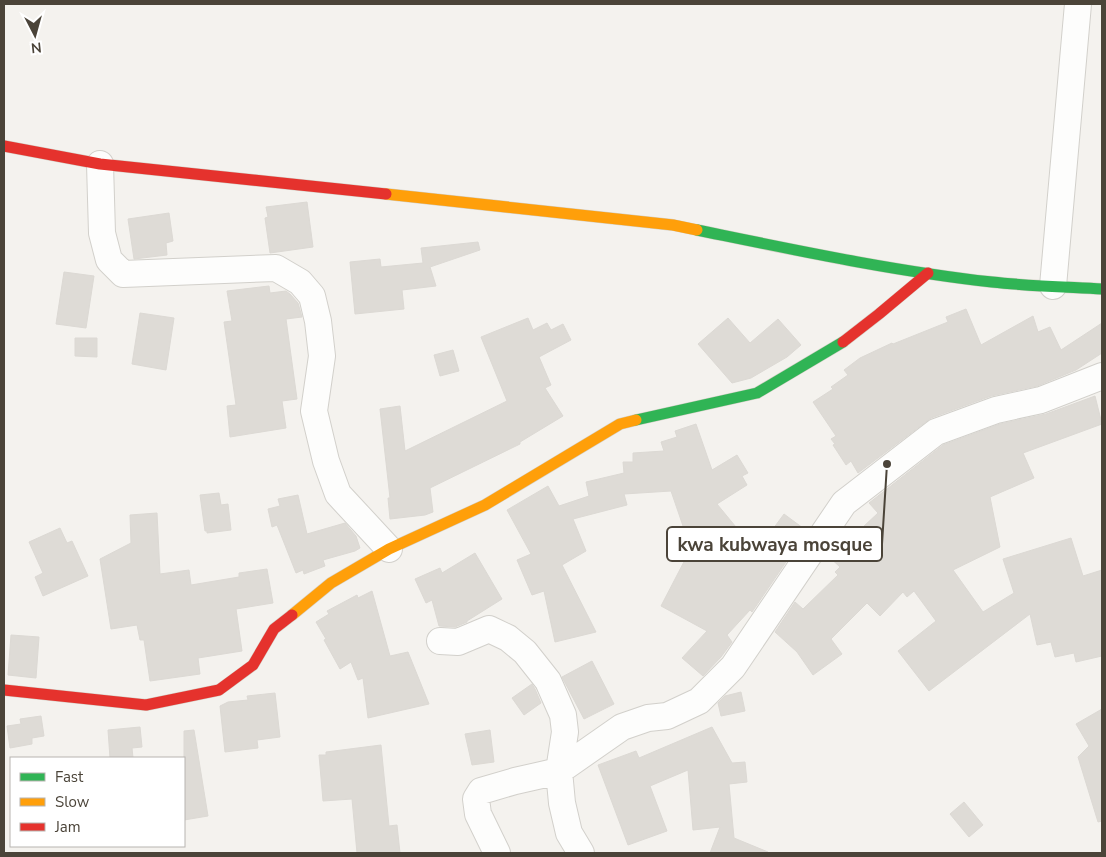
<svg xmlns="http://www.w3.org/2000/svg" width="1106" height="857" font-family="'Nunito Sans',sans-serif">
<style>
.building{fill:#dedbd6;stroke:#dcd9d4}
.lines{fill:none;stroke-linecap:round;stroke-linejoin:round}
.street-casing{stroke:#d2d0cb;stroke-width:28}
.fast-casing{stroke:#d3cfc5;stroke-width:12}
.slow-casing{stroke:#d3cfc5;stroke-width:12}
.jam-casing{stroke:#d3cfc5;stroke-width:12}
.street{stroke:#fdfdfc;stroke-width:26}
.fast{stroke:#30b455;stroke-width:11}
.slow{stroke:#ff9f0a;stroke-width:11}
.jam{stroke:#e5322d;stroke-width:11}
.leader{fill:none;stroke:#4b4439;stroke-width:2}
.callout-dot{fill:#4b4439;stroke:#fff;stroke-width:2}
.callout{fill:#fff;stroke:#4b4439;stroke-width:2}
.callout-label{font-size:19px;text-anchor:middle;font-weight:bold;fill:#4b4439}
</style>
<rect width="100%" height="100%" fill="#f4f2ee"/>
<path class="building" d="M307 202 313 247 270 253 265 218 268 217 266 207Z
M169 213 173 241 166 243 167 255 134 259 128 219Z
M478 242 480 250 430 267 436 286 402 290 404 309 355 314 350 262 380 259 381 267 423 263 421 248Z
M64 272 94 276 86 328 56 324Z
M269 286 270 293 286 291 290 294 298 303 302 317 286 319 297 399 282 401 286 428 230 437 227 406 236 405 224 322 232 321 227 291Z
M966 309 981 345 1033 316 1038 332 1050 327 1061 350 1102 323V353L1076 370 1037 386 991 396 931 418 858 473 851 461 846 465 833 445 835 444 831 439 836 436 813 402 833 389 831 387 848 375 844 370 860 358 892 343 893 344 948 322 946 317Z
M140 313 174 318 166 370 132 364Z
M528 318 533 330 547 323 551 330 563 324 571 340 539 357 551 385 545 388 563 416 520 442V444L430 488 433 512 425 515 390 519 388 498H390L380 409 400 406 405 451 507 401 481 337Z
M728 318 750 343 778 319 801 345 787 357 751 378 732 383 698 344Z
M75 338H97V357L75 356Z
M453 350 459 371 440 376 434 355Z
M1095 396 1102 424 1023 453 1034 478 990 497 1000 547 953 570 983 612 1014 593 1003 559 1071 538 1083 576 1102 570V656L1076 662 1074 653 1055 657 1051 642 1037 645 1030 614 929 691 898 651 936 621 914 591 907 597 903 592 880 616 867 603 831 639 842 654 813 675 797 652 775 632 795 602 803 609 838 575 835 572 840 567 827 555 841 534 848 541 878 513 869 503 943 445 1000 424 1046 414Z
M696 424 712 470 737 455 748 473 742 476 747 485 717 504 745 538 748 536 759 548 784 514 807 531 752 612 750 610 727 635 732 642 721 657 703 676 682 658 707 631 661 606 688 554 671 537 683 526 671 491 624 494 627 505 573 519 586 551 562 565 596 632 555 642 544 591 532 595 517 560 531 554 507 510 548 486 559 506 589 496 586 482 624 473 623 462H633V453L664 451 661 442 677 437 675 431Z
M219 493 221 505 228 504 231 530 207 533V531H205L200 495Z
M298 495 307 534 345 523 356 536 360 548 355 551 323 560 325 566 304 574 303 570 296 573 277 525 272 527 268 509 280 506 278 499Z
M157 513 160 574 189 570 191 585 239 577V573L267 569 273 603 236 609 242 651 198 658 200 674 150 681 144 640H140L137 625 111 629 100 559 131 543 130 515Z
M60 528 67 543 72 541 88 576 43 596 35 577 43 573 29 542Z
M475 553 502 599 467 621V622L455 627 439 626 432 600 426 603 415 579 440 568 442 573Z
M372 591 390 656 408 652 429 704 368 718 363 678 358 680 351 662 340 669 324 640 326 639 316 622 329 614 327 611 357 595 358 598Z
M11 635 39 637 36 678 8 675Z
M592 661 614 704 584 719 562 677Z
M532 684 535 689 541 703 524 715 512 698Z
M741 692 745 711 721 716 718 703 725 696Z
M275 693 280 737 257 740 258 748 225 752 220 706 228 702 248 700 247 696Z
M1102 709V821L1098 822 1078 757 1089 746 1076 724Z
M41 716 44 736 32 738V744L10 748 7 726 21 724 20 719Z
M140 727 142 747 132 748 133 758H110L108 730Z
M712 727 732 763 745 762 747 782 729 784 734 838 768 852V853H710L720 827 693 830 688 770 650 786 667 831 628 845 598 765 636 751 639 758Z
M194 730 208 816 184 820V731Z
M490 730 494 762 472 765 465 734Z
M381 745 389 826 397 825 400 853H357L352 799 323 801 319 755H326V752Z
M964 802 983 825 969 837 950 814Z"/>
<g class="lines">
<defs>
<path id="street" d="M100 164 102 233 109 260 123 274 276 268 300 282 312 296 318 321 322 356 314 411 326 461 338 494 389 549
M1053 286 1078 4
M440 641 458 642 489 629 508 638 525 652 548 681 563 715 565 732 559 771 562 803 569 833 581 853
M497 853 478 814 476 799 481 791 515 781 559 771 622 727 648 718 667 716 699 701 733 667 844 503 936 432 996 410 1041 400 1102 376"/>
<path id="fast" d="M697 230C795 250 893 271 992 282 1029 286 1066 287 1102 289
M636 420 757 393 843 342"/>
<path id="slow" d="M386 194 673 225 697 230
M292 615 331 583 389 549 485 505 620 424 636 420"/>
<path id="jam" d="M4 146 100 164 386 194
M843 342 879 314 928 273
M4 690 146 705 219 690 253 665 274 629 292 615"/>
</defs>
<use href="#street" class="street-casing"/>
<use href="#fast" class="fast-casing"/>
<use href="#slow" class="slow-casing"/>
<use href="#jam" class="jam-casing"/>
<use href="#street" class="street"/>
<use href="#fast" class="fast"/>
<use href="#slow" class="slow"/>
<use href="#jam" class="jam"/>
</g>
<path class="leader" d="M887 464L882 544"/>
<circle class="callout-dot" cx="887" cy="464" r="5"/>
<rect class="callout" x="667" y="527" width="215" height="34" rx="5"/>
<g class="callout-label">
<text x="775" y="551">kwa kubwaya mosque</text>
</g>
<rect width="1106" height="857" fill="none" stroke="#4b4439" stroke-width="10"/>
<rect x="10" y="757" width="175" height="90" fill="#ffffff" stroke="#b7b4b0"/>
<rect x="20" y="773" width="25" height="8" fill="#30b455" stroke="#b7b4b0"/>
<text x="55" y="782" font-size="15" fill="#4b4439">Fast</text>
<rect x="20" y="798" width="25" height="8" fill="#ff9f0a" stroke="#b7b4b0"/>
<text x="55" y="807" font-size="15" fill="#4b4439">Slow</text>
<rect x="20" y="823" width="25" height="8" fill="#e5322d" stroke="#b7b4b0"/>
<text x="55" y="832" font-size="15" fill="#4b4439">Jam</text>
<g transform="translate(35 35) rotate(174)" stroke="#ffffff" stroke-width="4" paint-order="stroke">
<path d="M0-4L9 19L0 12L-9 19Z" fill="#4b4439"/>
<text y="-8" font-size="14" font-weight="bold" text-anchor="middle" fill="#4b4439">N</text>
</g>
</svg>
